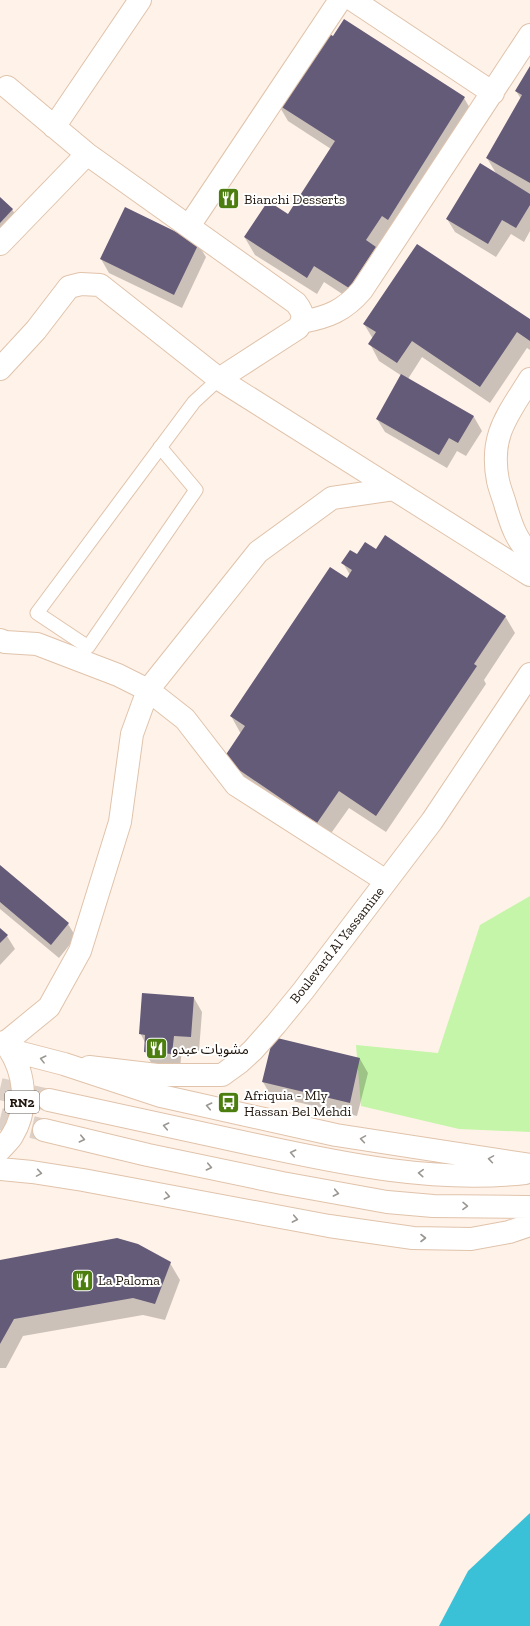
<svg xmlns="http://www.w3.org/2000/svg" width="530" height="1626" font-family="'Zilla Slab','Noto Sans Arabic',serif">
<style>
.green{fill:#c5f5a8}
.water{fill:#3ac1d7}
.shadow{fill:#0003}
.building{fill:#635b78}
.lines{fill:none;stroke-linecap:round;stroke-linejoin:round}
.highway-tunnel{stroke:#ddd1c7;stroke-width:22;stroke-dasharray:22 11;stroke-linecap:butt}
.lane-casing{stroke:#e0c3ab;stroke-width:15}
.street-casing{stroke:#e0c3ab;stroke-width:24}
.highway-casing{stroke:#e0c3ab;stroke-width:24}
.lane{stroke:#fff;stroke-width:13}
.street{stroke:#fff;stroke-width:22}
.highway{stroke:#fff;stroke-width:22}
.oneway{stroke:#9a9692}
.labels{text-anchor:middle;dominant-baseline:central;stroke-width:4;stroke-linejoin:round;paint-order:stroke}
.shield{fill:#fff;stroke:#625b55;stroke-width:1}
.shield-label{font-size:13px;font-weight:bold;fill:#1f150c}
.poi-label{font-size:14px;fill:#1f150c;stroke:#fff;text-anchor:start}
.street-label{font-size:14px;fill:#1f150c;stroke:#fff}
</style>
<rect width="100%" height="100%" fill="#fff2e8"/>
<path class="green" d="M530 896V1132L459 1129 361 1106 356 1045 438 1053 480 925Z"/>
<path class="water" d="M530 1513V1626H439L468 1571Z"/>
<path class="shadow" d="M530 68V231L524 242 511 234 496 257 455 232 447 219 497 175 487 158 521 99 516 91Z
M464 98 474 115 359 305 324 282 317 294 255 255 245 238 288 215 331 149 288 121 278 104Z
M0 199 12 209 20 223 0 245Z
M198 244 206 257 182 308 109 273 101 259Z
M530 321V350L527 348 490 403 422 357 408 379 474 417 482 431 466 456 457 451 447 468 385 432 377 419 402 376 379 361 370 344 373 339 364 324Z
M343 563 505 616 515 633 484 680 486 684 386 832 349 808 327 839 234 776 241 734 231 716 347 580 350 575Z
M0 867 68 924 76 937 59 958 0 909Z
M0 929 7 936 15 949 0 965Z
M194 998 202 1012 199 1051 182 1049 180 1068 153 1066 145 1052 146 1044 140 1033Z
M360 1059 368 1073 357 1116 271 1096 263 1082Z
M0 1261 170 1263 180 1280 165 1320 143 1315 23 1336 6 1368H0Z"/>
<path class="building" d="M344 19 465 97 388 220 382 216 366 240 376 247 349 288 314 266 307 278 244 237 268 201 288 214 335 141 277 104 324 31 333 36Z
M530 66V183L486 158 522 95 515 91Z
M480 163 530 194V205L516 228 502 220 488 244 446 219Z
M0 197 13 209 0 223Z
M125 207 199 243 174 295 100 259Z
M417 244 530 319V341L517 332 480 387 412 341 397 363 368 344 376 332 363 324Z
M401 374 474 416 458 443 449 438 439 455 376 419Z
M385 535 506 616 474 664 477 666 376 816 339 791 317 823 223 759 245 726 230 716 330 567 347 578 352 570 341 563 350 550 357 554 365 542 376 549Z
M0 865 69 923 51 945 0 902Z
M0 928 8 935 0 943Z
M142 993 194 997 191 1037 174 1036 172 1054 144 1052 145 1035 139 1034Z
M273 1037 360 1058 350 1103 262 1082Z
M117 1238 138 1244 171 1262 155 1304 133 1298 14 1319 0 1344V1260Z"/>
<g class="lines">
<path class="highway-tunnel" d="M0 1089 49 1100
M0 1119 44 1130"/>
<defs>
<path id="lane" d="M160 447 196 490 88 647 37 613 194 402 219 379"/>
<path id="street" d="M353 0 493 93
M7 87 87 154 296 303C303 312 305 318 298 328L219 379
M54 127 140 0
M189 226 340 0
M0 244 87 154
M302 322C328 317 344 311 362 290L530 35
M0 369 36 330 69 287 81 284 100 285 219 379 530 575
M530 379C508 415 489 435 498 481 500 490 504 499 506 507 511 524 517 542 530 553
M0 640 5 642 37 644 118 675 148 690 185 719 236 785 386 881
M5 1043 49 1007 80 951 120 822 132 734 148 690 258 552 332 498 394 489
M89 1067 157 1075H222L240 1062 253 1050 276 1024 303 991 432 821 530 674"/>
<path id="highway" d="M10 1050 64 1064 161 1096 336 1135 530 1165
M49 1100C118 1115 187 1130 256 1145 344 1164 434 1183 525 1173
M44 1130 148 1155 282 1183 387 1202 433 1206 530 1207
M0 1150C4 1145 9 1141 12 1136 30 1107 25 1068 4 1042
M0 1169 32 1172 83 1180 329 1226 413 1238 471 1239 509 1232 530 1225"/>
</defs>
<use href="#lane" class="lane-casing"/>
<use href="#street" class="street-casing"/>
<use href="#highway" class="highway-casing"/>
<use href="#lane" class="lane"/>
<use href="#street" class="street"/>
<use href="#highway" class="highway"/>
</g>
<defs><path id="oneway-chevron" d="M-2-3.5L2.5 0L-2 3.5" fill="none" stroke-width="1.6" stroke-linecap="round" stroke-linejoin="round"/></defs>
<g class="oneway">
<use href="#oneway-chevron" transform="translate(43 1059) rotate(-166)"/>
<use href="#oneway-chevron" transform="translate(209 1106) rotate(-168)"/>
<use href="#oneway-chevron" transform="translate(166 1126) rotate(-168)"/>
<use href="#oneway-chevron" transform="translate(82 1139) rotate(13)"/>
<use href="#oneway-chevron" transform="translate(363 1139) rotate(-171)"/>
<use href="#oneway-chevron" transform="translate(293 1153) rotate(-168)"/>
<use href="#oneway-chevron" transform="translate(491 1159) rotate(-171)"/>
<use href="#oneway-chevron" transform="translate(209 1167) rotate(12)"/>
<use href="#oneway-chevron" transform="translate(39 1173) rotate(9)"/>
<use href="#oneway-chevron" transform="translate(421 1173) rotate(-176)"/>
<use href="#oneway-chevron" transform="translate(336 1193) rotate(11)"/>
<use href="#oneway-chevron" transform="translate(167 1196) rotate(11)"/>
<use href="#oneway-chevron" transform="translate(465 1206) rotate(1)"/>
<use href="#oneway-chevron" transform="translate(295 1219) rotate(11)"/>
<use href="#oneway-chevron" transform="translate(423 1238)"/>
</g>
<defs>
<symbol id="restaurant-square" viewBox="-11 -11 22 22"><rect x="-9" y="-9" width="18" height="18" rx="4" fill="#4c7e0f" stroke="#fff"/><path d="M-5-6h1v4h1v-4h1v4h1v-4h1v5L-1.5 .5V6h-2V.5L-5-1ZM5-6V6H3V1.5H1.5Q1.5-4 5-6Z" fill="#fff"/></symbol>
<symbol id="bus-square" viewBox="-11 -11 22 22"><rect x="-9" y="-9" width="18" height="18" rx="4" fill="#4c7e0f" stroke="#fff"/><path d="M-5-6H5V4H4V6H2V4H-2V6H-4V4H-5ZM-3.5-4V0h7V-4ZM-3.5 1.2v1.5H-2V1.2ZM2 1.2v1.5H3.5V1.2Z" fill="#fff"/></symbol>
</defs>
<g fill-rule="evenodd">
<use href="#restaurant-square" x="216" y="186" width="25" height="25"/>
<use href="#restaurant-square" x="144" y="1036" width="25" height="25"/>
<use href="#bus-square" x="216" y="1090" width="25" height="25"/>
<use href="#restaurant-square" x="70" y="1268" width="25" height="25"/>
</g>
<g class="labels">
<rect class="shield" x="5" y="1091" width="34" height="22" rx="3"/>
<g class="shield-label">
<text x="22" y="1102">RN2</text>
</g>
<g class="poi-label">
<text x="244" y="199">Bianchi Desserts</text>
<text x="172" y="1049">مشويات عبدو</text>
<text x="244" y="1095">Afriquia - Mly<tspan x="244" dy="16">Hassan Bel Mehdi</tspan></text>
<text x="98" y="1280">La Paloma</text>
</g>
<g class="street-label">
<text transform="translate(337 945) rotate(-52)">Boulevard Al Yassamine</text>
</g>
</g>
</svg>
